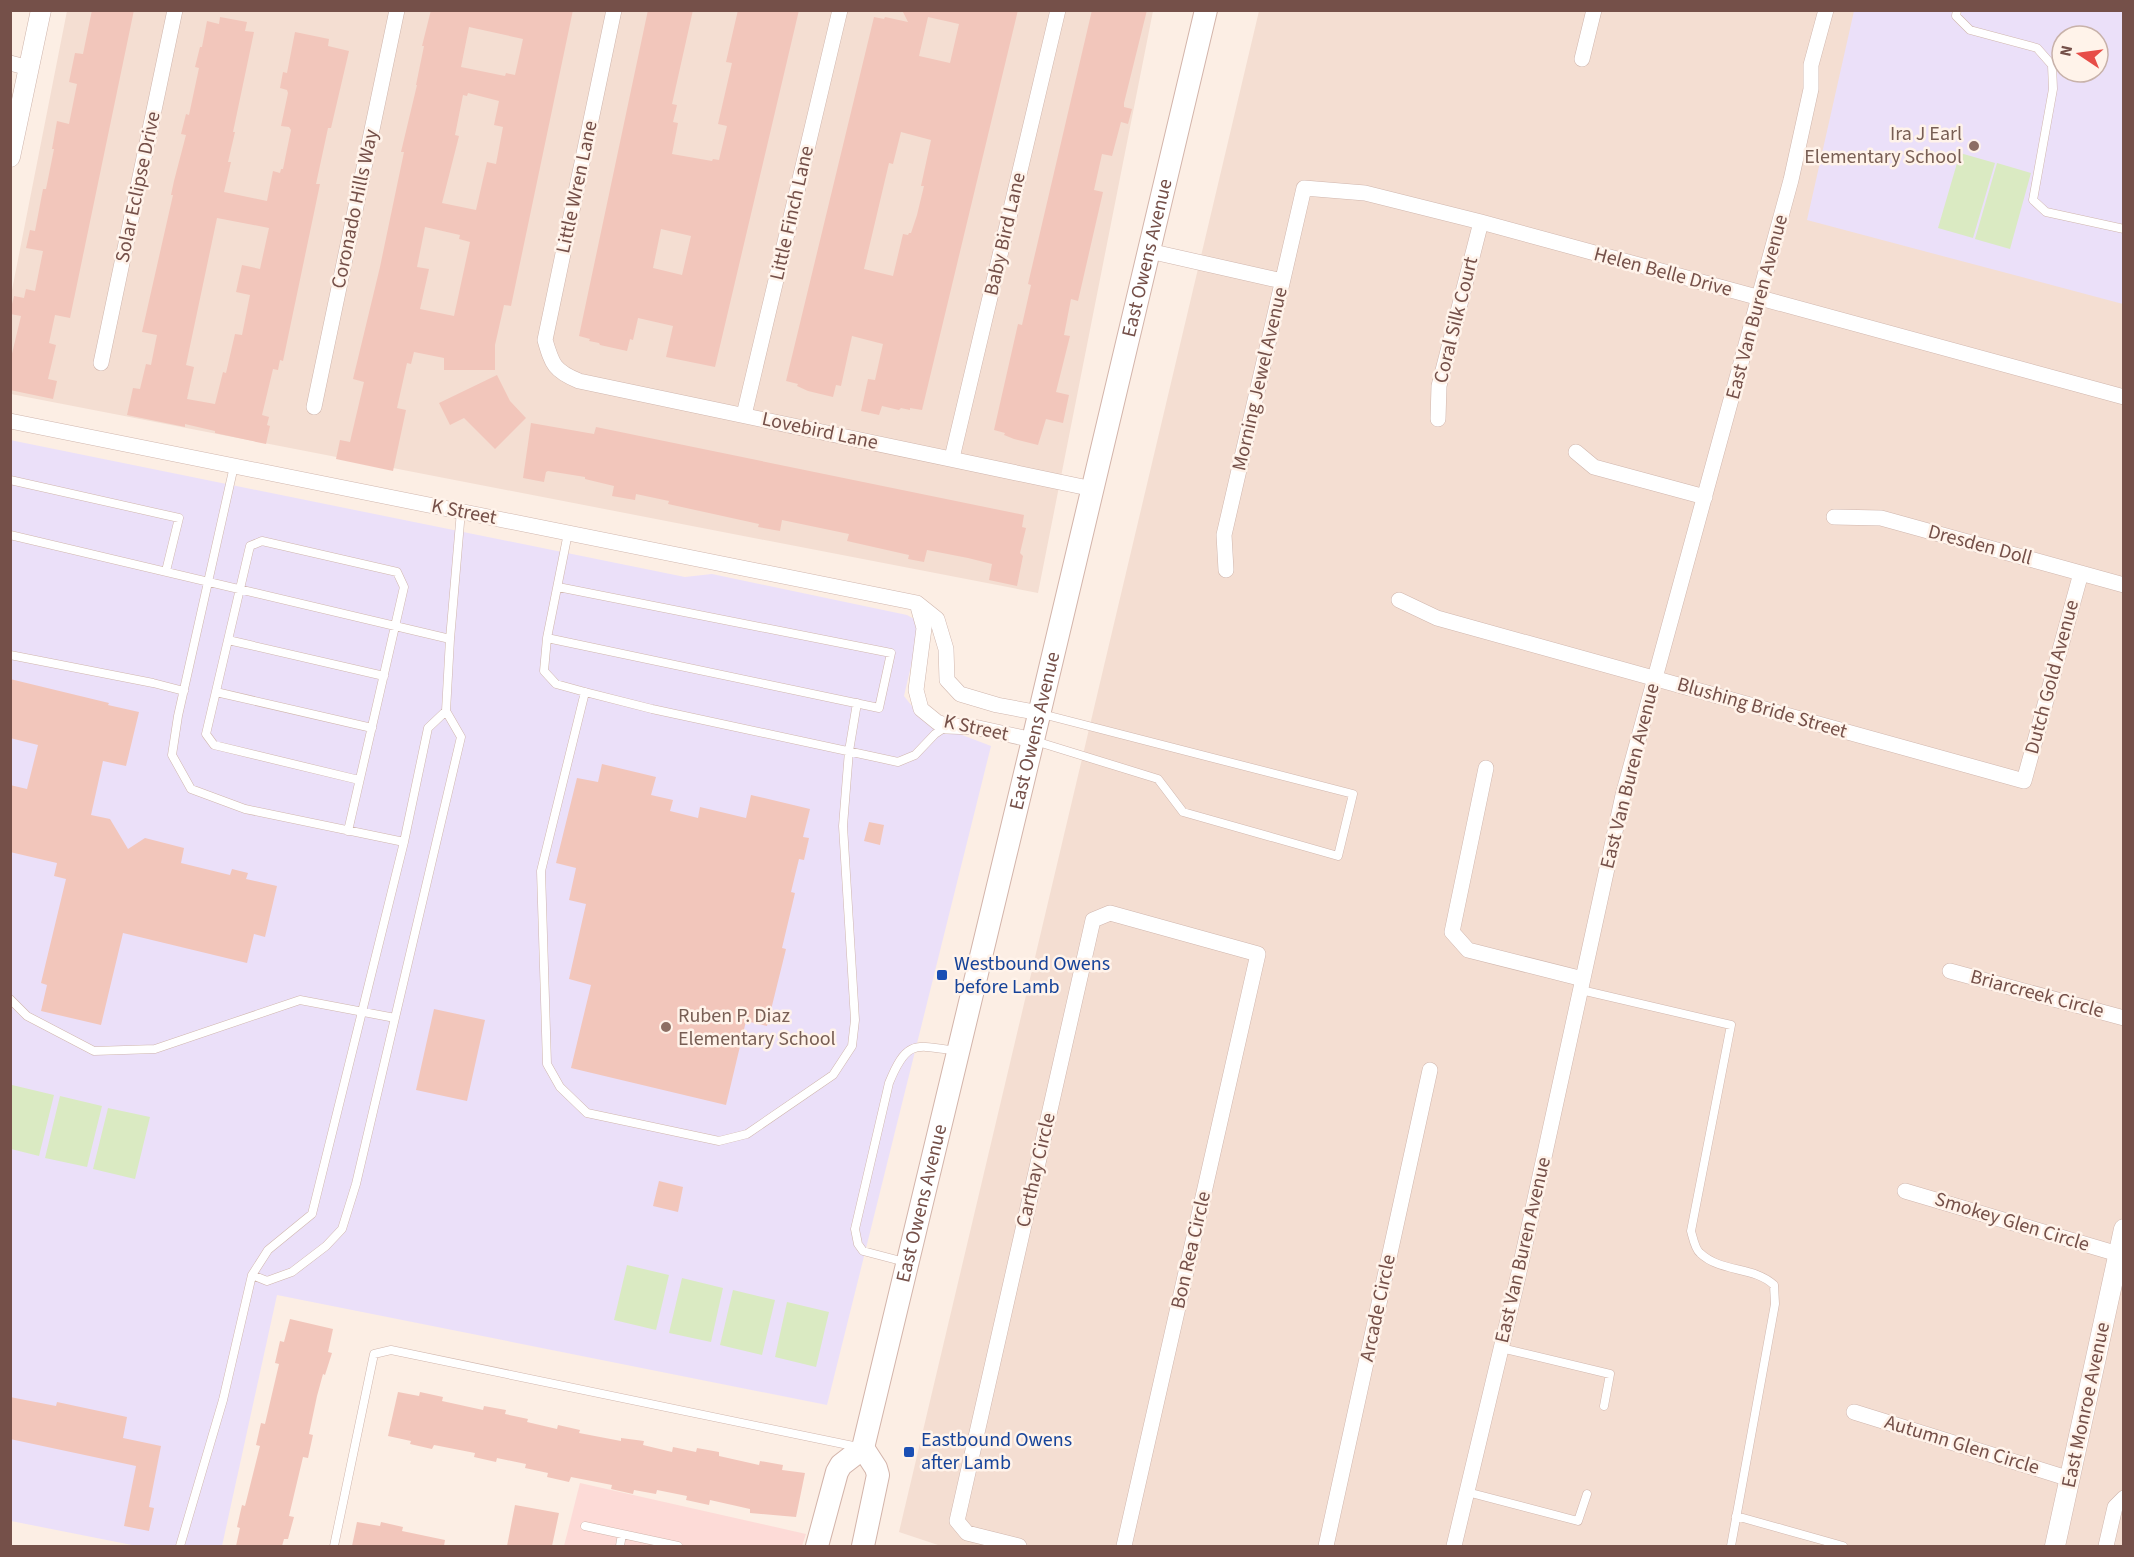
<svg xmlns="http://www.w3.org/2000/svg" width="2134" height="1557" font-family="'Source Sans 3',sans-serif">
<style>
.residential{fill:#f4ded2;fill-rule:evenodd}
.commercial{fill:#fddbd7}
.education{fill:#ebe0f9;fill-rule:evenodd}
.green{fill:#daeac2}
.building{fill:#f2c6bb;fill-rule:evenodd}
.lines{fill:none;stroke-linecap:round;stroke-linejoin:round}
.service-casing{stroke:#d0b6ad;stroke-width:9}
.minor-casing{stroke:#d0b6ad;stroke-width:16}
.tertiary-casing{stroke:#d0b6ad;stroke-width:21}
.secondary-casing{stroke:#d3b4aa;stroke-width:24}
.service{stroke:#fff;stroke-width:8}
.minor{stroke:#fff;stroke-width:15}
.tertiary{stroke:#fff;stroke-width:20}
.secondary{stroke:#fff;stroke-width:22}
.education-dot{fill:#8d6e63;stroke:#fff3ea;stroke-width:2}
.transit-dot{fill:#1a4fb4;stroke:#fff3ea;stroke-width:2}
.labels{text-anchor:middle;dominant-baseline:central;stroke-width:5;stroke-linejoin:round;paint-order:stroke}
.education-label{font-size:20px;fill:#785e54;stroke:#fff3ea;text-anchor:end}
.street-label{font-size:20px;fill:#755049;stroke:#fff3ea}
.transit-label{font-size:20px;fill:#164399;stroke:#fff3ea;text-anchor:start}
</style>
<rect width="100%" height="100%" fill="#fceee4"/>
<path class="residential" d="M67 11H1153L1038 593 11 394V295Z
M1259 11H2123V1546H941L899 1532ZM2062 36H2098V72H2062Z"/>
<path class="commercial" d="M580 1483 806 1534 802 1546H564Z"/>
<path class="education" d="M1854 11H2123V304L1807 220ZM2062 36H2098V72H2062Z
M10 440 685 577 712 574 907 615 921 623 904 696 923 720 991 746 827 1405 277 1295 222 1546H137L11 1521Z"/>
<path class="green" d="M1960 153 1995 163 1973 238 1938 228Z
M1997 163 2031 173 2010 249 1975 239Z
M12 1085 54 1095 39 1156 11 1149 10 1092Z
M60 1096 102 1106 87 1167 45 1158Z
M108 1108 150 1117 135 1179 93 1169Z
M627 1265 669 1275 656 1330 614 1320Z
M682 1278 723 1288 711 1342 669 1333Z
M733 1290 775 1300 762 1355 720 1345Z
M787 1302 829 1312 816 1367 775 1357Z"/>
<path class="building" d="M92 10H134L70 318 55 315 49 343 56 345 48 379 57 381 53 399 10 390V362L21 316 10 314V312L14 296 24 298 26 289 35 291 43 251 26 248 30 230 35 231 43 189H46L54 149H52L57 121 69 124 77 84 69 82 75 53 83 54Z
M431 10H573L511 306 504 305 495 345V370H444V358L414 352 411 364 407 363 397 408 406 410 393 471 336 459 340 440 350 442 364 382 353 379 380 267 404 152H401L417 85H416L424 46H422ZM469 27 523 39 515 75 506 73 505 76 461 67ZM468 93 499 101 494 125 503 127 496 164 487 162 476 210 442 203 459 136 455 135 463 95 467 96ZM425 227 460 235 459 239 470 242 454 316 420 309 429 269 417 267Z
M648 10H693L672 104 677 105 673 122 678 123 672 154 712 161 713 159 719 160 727 126 718 124 732 63 726 62 738 10H799L715 367 666 357 673 326 638 318 633 340 630 339 627 351 600 345 599 343 589 341 590 339 579 336ZM661 229 691 236 682 275 653 268Z
M902 10H1018L922 410 910 408V410L901 408 899 410 882 406 879 415 861 411 868 379 875 380 883 344 852 336 841 386 836 385 833 397 808 391 797 386 798 384 786 381 874 17 884 19 885 17 908 22ZM928 17 959 24 950 63 919 56ZM901 132 931 140 921 186H924L917 215 911 233H909L908 235 903 234 893 276 864 269 889 163 893 164Z
M1092 10H1147L1124 103V107L1132 109 1128 124 1121 122 1112 156 1102 154 1094 190 1103 192 1078 301 1071 299 1064 335 1070 336 1056 392 1069 395 1063 423 1046 419 1038 445 1014 439 1004 435 1005 433 994 430 1018 324 1022 325 1031 285 1028 284Z
M220 17 247 22 245 31 254 32 233 132H235L228 162H231L224 192 267 201 273 171 280 173 281 169H283L291 130 289 127 281 126 288 93 287 90 280 88 283 72 287 73 295 32 329 39 328 46 349 51 331 128H328L316 184H320L283 361 280 360 278 370 273 369 262 415 269 417 267 425 270 426 266 444 215 433V431L185 424V427L127 415 133 388 140 389 146 364 151 365 157 335 142 332 173 195H171L174 181 186 135 181 134 186 114 189 115 199 68 195 67 200 47H202L207 21 219 24ZM217 218 269 228 260 269 242 265 236 292 250 295 242 335 235 334 226 373 223 372 215 404 187 399 194 367 186 365Z
M497 375 510 401 526 418 495 449 464 418 450 425 439 403Z
M531 423 594 434 596 427 1024 515 1022 527 1026 528 1020 553 1023 556 1017 586 989 580 992 564 968 558 927 550 924 562 908 559 909 555 847 541 849 534 782 520 780 531 758 527 759 524 668 504 669 501 636 494 635 500 612 496 614 486 585 479V477L548 471 546 472 544 482 523 478Z
M10 679 109 703 108 705 139 712 126 766 103 761 91 815 110 819 128 849 145 838 184 848 181 863 230 875 232 869 248 873 246 879 277 886 265 937 254 934 247 963 123 933 101 1025 41 1011 47 985 41 983 66 879 54 876 57 863 10 852V785L27 789 38 745 10 738Z
M602 764 656 777 651 795 673 800 670 811 698 818 700 807 746 818 751 795 810 809 803 837 809 838 804 860 799 859 791 892 795 893 782 948 786 949 767 1026 746 1021 726 1105 571 1068 591 985 569 979 586 904 569 900 576 868 556 863 577 778 598 782Z
M869 822 884 825 880 845 864 841Z
M434 1009 485 1020 467 1101 416 1090Z
M659 1181 683 1187 678 1212 653 1206Z
M290 1319 333 1329 328 1352 332 1353 325 1375 323 1374 317 1396 309 1434 313 1435 308 1458 303 1457 289 1516 294 1517 288 1539H284L282 1546H236L240 1528 237 1527 242 1505 245 1506 260 1446 256 1445 261 1423 265 1424 279 1364 275 1363 280 1341 284 1342Z
M398 1392 419 1396 420 1392 443 1397 442 1401 483 1410 484 1406 506 1410 505 1414 528 1419 527 1422 557 1429 558 1425 580 1430 579 1433 621 1441V1438L644 1441 643 1445 672 1452 673 1447 696 1452 697 1448 719 1452V1456L759 1465 760 1461 783 1465 782 1470 805 1473 796 1517 750 1513V1509L710 1500 709 1505 686 1500 687 1496 657 1490 656 1494 634 1490 633 1494 611 1489 612 1485 571 1477 569 1482 547 1477 548 1473 525 1468 526 1464 497 1458 496 1462 474 1457 475 1453 434 1445 432 1449 410 1444 411 1441 388 1436Z
M10 1397 56 1406 57 1402 127 1417 123 1438 161 1446 149 1507 154 1508 149 1531 124 1526 136 1466 10 1439Z
M515 1505 559 1513 552 1546H507Z
M357 1522 380 1526 381 1522 403 1527 402 1531 445 1540 444 1546H352Z"/>
<g class="lines">
<defs>
<path id="service" d="M1957 10 1956 16 1970 30 2037 48 2052 65 2053 89 2033 200 2046 212 2124 229
M234 466 178 716 172 755 191 789 245 809 404 842
M10 480 179 518 166 571
M568 533 547 638 544 671 556 684 585 692 652 709 898 762 915 755 935 734 947 726
M10 535 450 639
M547 638 879 708 891 653 558 587
M228 640 384 676
M10 655 153 683 184 691
M216 692 372 728
M585 692 541 871 547 1064 560 1087 587 1113 719 1141 747 1134 833 1075 852 1046 855 1020 843 826 849 751 857 703
M446 711 461 737 356 1184 342 1229 326 1246 292 1272 267 1281 252 1275 268 1250 312 1214 404 842 428 728Z
M446 711 450 639 461 511
M1035 741 1158 779 1183 812 1338 856 1353 794 1042 714
M348 831 404 587 397 572 262 541 250 546 206 734 214 745 359 780
M1581 990 1731 1025 1691 1231C1693 1238 1695 1249 1700 1253 1721 1273 1754 1266 1774 1285L1775 1304 1731 1546
M10 999 27 1016 94 1051 155 1049 300 1000 395 1018
M905 1262 863 1251 858 1244 855 1229 889 1083C907 1039 915 1045 957 1051
M1501 1348 1610 1374 1604 1406
M1467 1492 1578 1521 1587 1494
M1736 1516 1843 1546
M585 1526 678 1546
M180 1546 223 1400 252 1275
M334 1546 374 1354 391 1350 858 1447
M620 1546 622 1534"/>
<path id="minor" d="M614 10 545 340C552 364 554 371 579 381L1093 489
M1582 59 1594 10
M10 63 29 68
M1149 251 1282 281
M101 363 175 10
M314 407 397 10
M744 415 840 10
M1438 419 1439 386 1481 222
M10 421 917 603 937 619 946 649 947 680 960 694 997 705 1040 713
M1576 452 1594 467 1705 497
M952 458 1058 10
M1834 517 1881 518 2124 585
M1226 570 1224 535 1304 188 1365 193 1481 222 2124 397
M1399 600 1437 618 2024 781 2081 573
M917 603 924 628 916 690 921 709 937 722 947 726 974 727 1033 740
M1486 768 1452 932 1468 950 1583 979
M1950 971 2124 1018
M1905 1191 2118 1254
M1854 1412 2070 1479
M1019 1546 967 1533 957 1521 1093 920 1110 913 1258 954 1124 1546
M1326 1546 1430 1070
M1454 1546 1516 1286 1623 795 1791 180 1811 89V65L1826 10
M2106 1546 2115 1507 2124 1498"/>
<path id="tertiary" d="M10 157 41 10
M2055 1546 2124 1229"/>
<g id="secondary">
<path d="M863 1448 876 1468 878 1475 863 1546"/>
<path id="s1" d="M817 1546 837 1472 841 1465 863 1448 1033 740 1206 10"/>
</g>
</defs>
<use href="#service" class="service-casing"/>
<use href="#minor" class="minor-casing"/>
<use href="#tertiary" class="tertiary-casing"/>
<use href="#secondary" class="secondary-casing"/>
<use href="#service" class="service"/>
<use href="#minor" class="minor"/>
<use href="#tertiary" class="tertiary"/>
<use href="#secondary" class="secondary"/>
</g>
<g class="education-dot">
<circle cx="1974" cy="146" r="6"/>
<circle cx="666" cy="1027" r="6"/>
</g>
<g class="transit-dot">
<rect x="936" y="969" width="12" height="12" rx="3"/>
<rect x="903" y="1446" width="12" height="12" rx="3"/>
</g>
<g class="labels">
<g class="education-label">
<text x="1962" y="134">Ira J Earl<tspan x="1962" dy="23">Elementary School</tspan></text>
<text x="678" y="1016" text-anchor="start">Ruben P. Diaz<tspan x="678" dy="23">Elementary School</tspan></text>
</g>
<g class="street-label">
<text transform="translate(138 187) rotate(-78)">Solar Eclipse Drive</text>
<text transform="translate(577 187) rotate(-78)">Little Wren Lane</text>
<text transform="translate(355 209) rotate(-78)">Coronado Hills Way</text>
<text transform="translate(792 213) rotate(-77)">Little Finch Lane</text>
<text transform="translate(1005 234) rotate(-77)">Baby Bird Lane</text>
<text stroke="none"><textPath href="#s1" startOffset="1336">East Owens Avenue</textPath></text>
<text transform="translate(1663 272) rotate(15)">Helen Belle Drive</text>
<text transform="translate(1757 307) rotate(-75)">East Van Buren Avenue</text>
<text transform="translate(1456 320) rotate(-76)">Coral Silk Court</text>
<text transform="translate(1260 379) rotate(-77)">Morning Jewel Avenue</text>
<text transform="translate(820 431) rotate(12)">Lovebird Lane</text>
<text transform="translate(464 512) rotate(11)">K Street</text>
<text transform="translate(1980 545) rotate(15)">Dresden Doll</text>
<text transform="translate(2052 677) rotate(-75)">Dutch Gold Avenue</text>
<text transform="translate(1762 708) rotate(16)">Blushing Bride Street</text>
<text transform="translate(976 728) rotate(12)">K Street</text>
<text stroke="none"><textPath href="#s1" startOffset="850">East Owens Avenue</textPath></text>
<text transform="translate(1630 776) rotate(-76)">East Van Buren Avenue</text>
<text transform="translate(2037 994) rotate(15)">Briarcreek Circle</text>
<text transform="translate(1036 1170) rotate(-77)">Carthay Circle</text>
<text stroke="none"><textPath href="#s1" startOffset="364">East Owens Avenue</textPath></text>
<text transform="translate(2012 1222) rotate(17)">Smokey Glen Circle</text>
<text transform="translate(1191 1250) rotate(-77)">Bon Rea Circle</text>
<text transform="translate(1523 1250) rotate(-77)">East Van Buren Avenue</text>
<text transform="translate(1378 1308) rotate(-78)">Arcade Circle</text>
<text transform="translate(2086 1405) rotate(-78)">East Monroe Avenue</text>
<text transform="translate(1962 1445) rotate(17)">Autumn Glen Circle</text>
</g>
<g class="transit-label">
<text x="954" y="964">Westbound Owens<tspan x="954" dy="23">before Lamb</tspan></text>
<text x="921" y="1440">Eastbound Owens<tspan x="921" dy="23">after Lamb</tspan></text>
</g>
</g>
<rect width="2134" height="1557" fill="none" stroke="#755049" stroke-width="24"/>
<g transform="translate(2080 54) rotate(283)"><circle r="28" fill="#fff3ea" stroke="#c8b2aa" stroke-width="1.5"/>
<path d="M0-4.5L10 22L0 15L-10 22Z" fill="#e74d48"/>
<text y="-9" font-size="16" font-weight="bold" text-anchor="middle" fill="#755049">N</text>
</g>
</svg>
